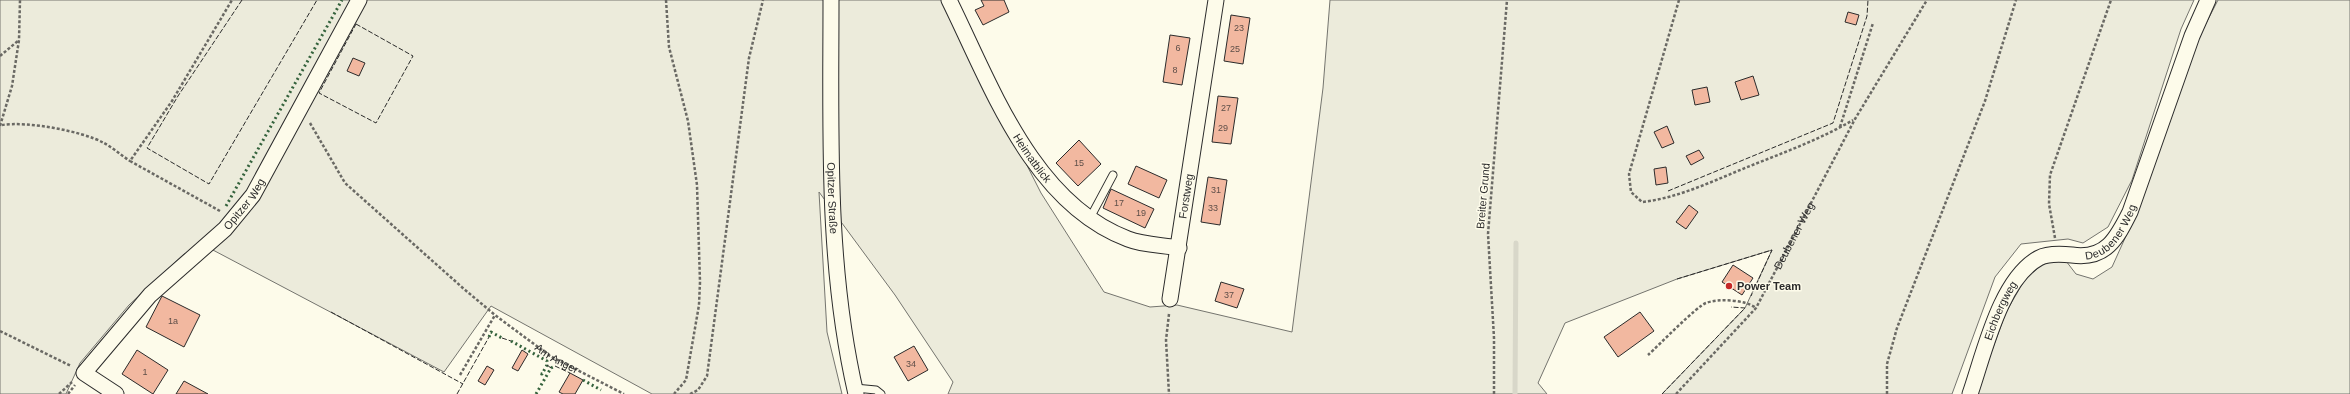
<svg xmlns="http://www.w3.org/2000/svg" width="2350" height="394" font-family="Helvetica,sans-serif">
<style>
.green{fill:#ecebdb;stroke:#74746e}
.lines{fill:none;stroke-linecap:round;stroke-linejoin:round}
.stream{stroke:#d8d7c9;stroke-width:5}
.building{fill:#f2b8a0;stroke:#2b2b2b}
.lane-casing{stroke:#2b2b2b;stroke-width:9}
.street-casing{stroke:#2b2b2b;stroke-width:17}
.path{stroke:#6a6964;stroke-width:2.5;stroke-dasharray:3 2;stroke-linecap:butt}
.lane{stroke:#fdfbea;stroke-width:7}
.street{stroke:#fdfbea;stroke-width:15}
.hedge{stroke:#34623c;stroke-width:3;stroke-dasharray:2 3;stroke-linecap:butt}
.fence{stroke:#2b2b2b;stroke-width:1;stroke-dasharray:5 2;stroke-linecap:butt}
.poi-dot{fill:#c62828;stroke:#fdfbea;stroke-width:1.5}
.labels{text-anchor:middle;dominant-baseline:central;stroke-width:3;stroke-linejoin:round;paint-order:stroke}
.number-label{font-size:9px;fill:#5d4e48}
.street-label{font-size:11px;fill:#2b2b2b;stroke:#fdfbea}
.poi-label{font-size:11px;font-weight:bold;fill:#2b2b2b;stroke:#fdfbea;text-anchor:start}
</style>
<rect width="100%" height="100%" fill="#fdfbea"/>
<path class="green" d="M0 0H943L1041 193 1104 292 1150 307 1177 305 1292 332 1323 88 1330 0H2194L2181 29 2132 180 2108 227 2083 243 2068 239 2021 244 1995 277 1952 394H1662L1745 308 1772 250 1677 279 1565 323 1538 383 1547 394H948L953 382 895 295 819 192 827 332 842 394H652L491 306 444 372 211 249 184 254 129 305 80 363 66 394H0Z
M2218 0H2350V394H1976L2006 312 2024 281 2044 262 2066 261 2076 274 2093 279 2112 267 2135 216 2199 37Z"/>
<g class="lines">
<path class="stream" d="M1515 394 1516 243"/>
</g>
<path class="building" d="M981 0H1004L1009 12 983 25 975 10 984 6Z
M1848 12 1859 15 1856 25 1845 22Z
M1231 15 1250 18 1243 64 1224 61Z
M1170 35 1190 38 1182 85 1163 82Z
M353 58 365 63 359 76 347 71Z
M1753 76 1759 95 1741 100 1735 82Z
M1707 87 1710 102 1695 105 1692 90Z
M1218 96 1238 98 1231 144 1212 142Z
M1667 126 1674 143 1662 148 1654 132Z
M1079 140 1101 164 1078 186 1056 163Z
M1699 150 1704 158 1691 165 1686 156Z
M1136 166 1167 180 1159 198 1128 184Z
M1666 167 1668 183 1656 185 1654 169Z
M1208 177 1227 180 1220 225 1201 222Z
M1111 189 1154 209 1145 228 1103 208Z
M1689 205 1698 212 1686 229 1676 222Z
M1733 265 1753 278 1742 295 1722 282Z
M1221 282 1244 289 1237 308 1215 301Z
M162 296 200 315 184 347 146 327Z
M1640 312 1654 331 1618 357 1604 337Z
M914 346 928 370 908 381 894 357Z
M137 350 168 370 153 394 122 374Z
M522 350 528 354 518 371 512 368Z
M487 366 494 370 485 385 478 381Z
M570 373 583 380 575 394H563L559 392Z
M184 381 208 394H176Z"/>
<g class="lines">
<defs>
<path id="lane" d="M1090 218 1113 175
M855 388 876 390 881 394"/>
<g id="street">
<path id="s3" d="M831 0C831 132 826 265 856 394"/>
<path id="s4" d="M949 0C991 85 1032 203 1128 239 1143 245 1163 245 1179 248"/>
<path id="s5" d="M1170 299 1216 0"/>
<path id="s6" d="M116 394 84 373 150 295 225 229 253 195 359 0"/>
<path id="s7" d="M1970 394C1984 354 2000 279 2039 258 2048 253 2062 254 2072 255 2106 260 2117 238 2130 212L2192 36 2208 0"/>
</g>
</defs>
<use href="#lane" class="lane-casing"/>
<use href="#street" class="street-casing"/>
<g class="path">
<path d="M666 0 669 47 688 121 697 185 700 282 699 305 686 380 674 394"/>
<path d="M1679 0 1629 174 1631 192 1642 202C1679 198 1715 180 1750 166 1785 152 1821 139 1853 120"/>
<path d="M0 56 19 40"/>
<path id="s1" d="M310 123 345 183 464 289 495 315 550 356 624 394"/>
<path d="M2 125C27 121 82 131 104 143 113 148 121 155 130 161"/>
<path d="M0 126 12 86 19 40 20 0"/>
<path d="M1840 127 1873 23"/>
<path d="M220 211 130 161 172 101 232 0"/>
<path d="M2055 238 2049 204 2050 175 2111 0"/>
<path d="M1169 314 1166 340 1169 394"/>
<path d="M0 331 71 366"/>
<path d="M1648 355C1658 346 1697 306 1706 303 1719 298 1746 300 1756 308"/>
<path d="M460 375 495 315"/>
<path d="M59 394 72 382"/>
<path d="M68 394 75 385"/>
<path d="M690 394 698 390 707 376 749 58 763 0"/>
<path d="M1494 394V338L1488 234 1507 0"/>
<path id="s2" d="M1676 394 1756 308 1855 119 1927 0"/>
<path d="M1887 394V364L1897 328 1985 101 2016 0"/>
</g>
<use href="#lane" class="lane"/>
<use href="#street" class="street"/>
<path class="hedge" d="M226 206 342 0
M489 337 491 332 502 338
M511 341 547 361V365L542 374 538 373
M583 380 601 390
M536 394 551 368 555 366"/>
<path class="fence" d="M242 0 178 96 147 148 209 184 317 0
M356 24 413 56 376 123 319 93Z
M1668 191 1833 123 1867 16 1868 0
M1677 279 1772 250 1751 296
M331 312 463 384
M502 338 511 341
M547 365 551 368
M555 366 570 373
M457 394 489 337
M1662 394 1745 308 1731 307"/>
</g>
<circle class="poi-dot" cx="1729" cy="286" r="4"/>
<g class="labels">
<g class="number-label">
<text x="1239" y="28">23</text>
<text x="1178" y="48">6</text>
<text x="1235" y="49">25</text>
<text x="1175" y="70">8</text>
<text x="1226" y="108">27</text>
<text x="1223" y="128">29</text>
<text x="1079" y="163">15</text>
<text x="1216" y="190">31</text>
<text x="1119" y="203">17</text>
<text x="1213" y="208">33</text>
<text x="1141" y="213">19</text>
<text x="1229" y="295">37</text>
<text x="173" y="321">1a</text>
<text x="911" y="364">34</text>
<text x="145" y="372">1</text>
</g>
<g class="street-label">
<text stroke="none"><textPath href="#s4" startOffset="179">Heimatblick</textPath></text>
<text transform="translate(1483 196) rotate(-85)">Breiter Grund</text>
<text stroke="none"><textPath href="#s5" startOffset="104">Forstweg</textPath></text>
<text stroke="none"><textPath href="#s3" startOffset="198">Opitzer Straße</textPath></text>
<text stroke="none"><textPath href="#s6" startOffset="272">Opitzer Weg</textPath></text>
<text stroke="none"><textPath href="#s7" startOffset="239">Deubener Weg</textPath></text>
<text stroke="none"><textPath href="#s2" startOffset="199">Deubener Weg</textPath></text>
<text stroke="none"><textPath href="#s7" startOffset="89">Eichbergweg</textPath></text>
<text stroke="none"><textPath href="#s1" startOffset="345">Am Anger</textPath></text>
</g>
<g class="poi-label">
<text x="1737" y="286">Power Team</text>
</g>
</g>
</svg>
